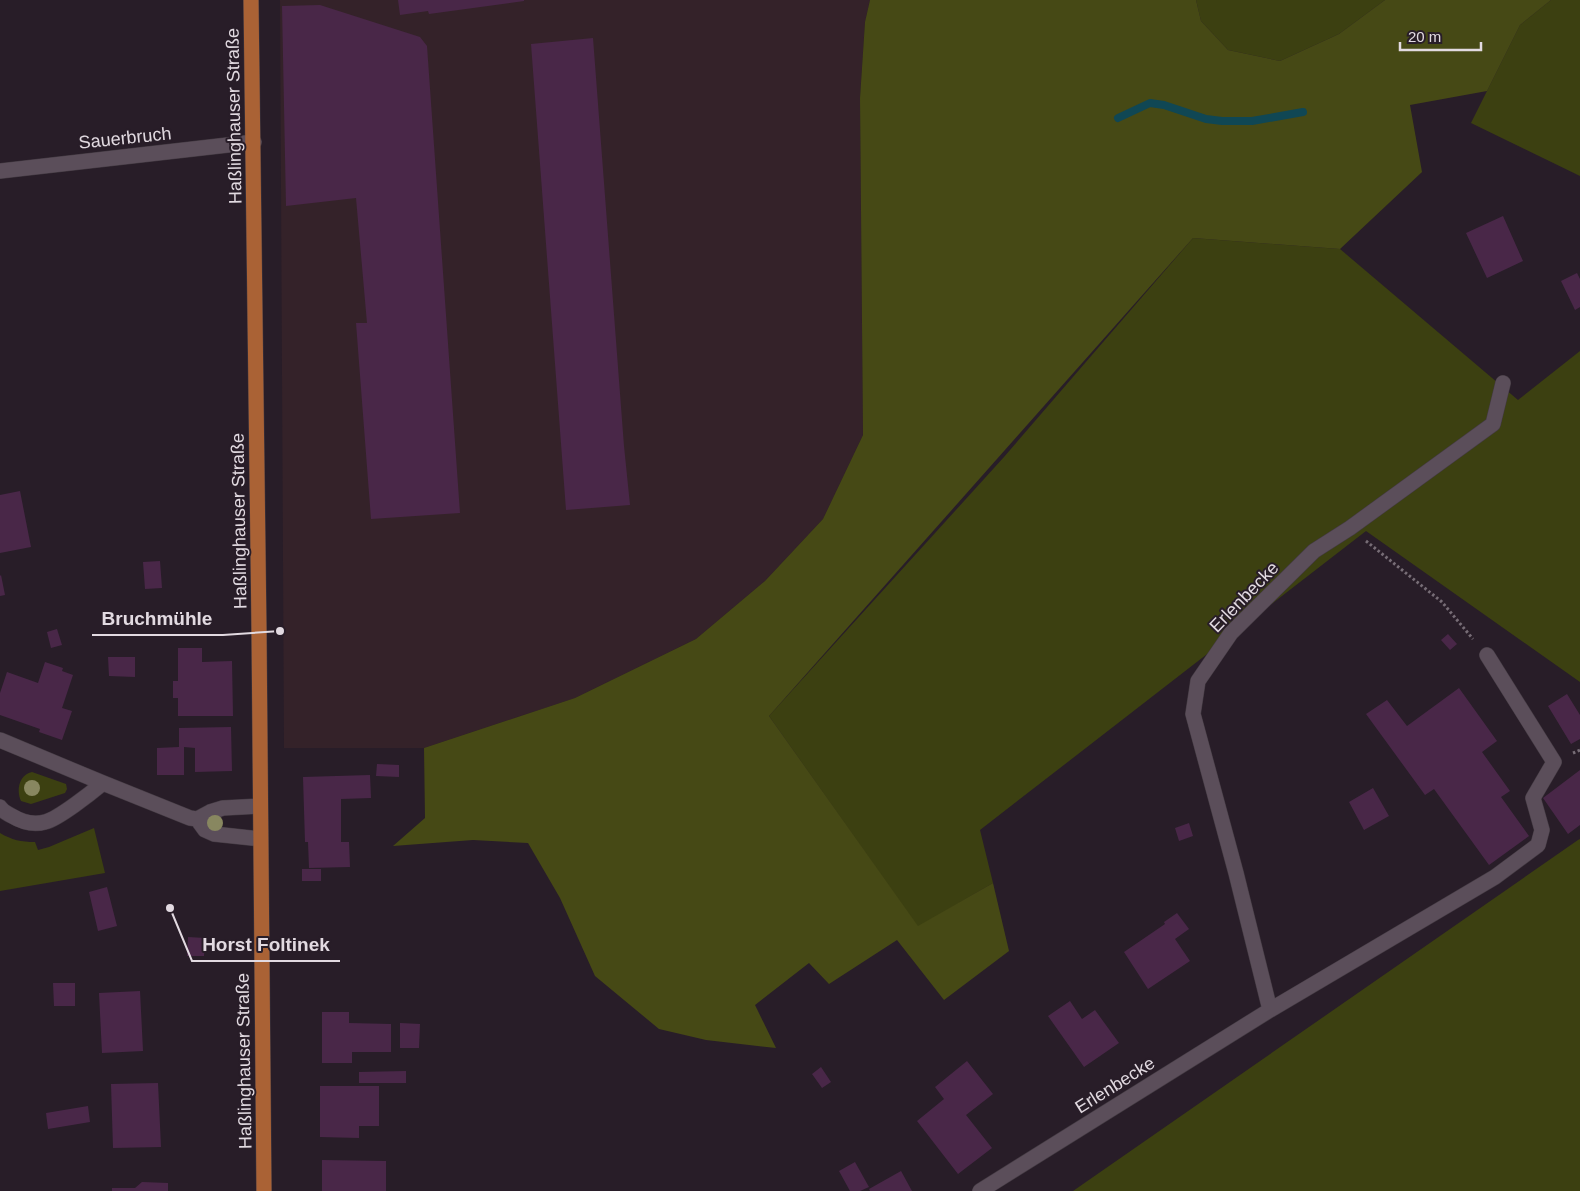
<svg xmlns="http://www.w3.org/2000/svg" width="1580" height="1191" font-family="Helvetica,sans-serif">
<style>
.commercial{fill:#342229}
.green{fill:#3c4011}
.forest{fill:#464915}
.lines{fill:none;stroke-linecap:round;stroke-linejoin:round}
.stream{stroke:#104754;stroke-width:8}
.building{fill:#492748}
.minor-casing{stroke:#433a42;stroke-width:16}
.major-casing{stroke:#433a42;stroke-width:16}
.path{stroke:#776d76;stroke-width:3;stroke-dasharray:2.5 2.5;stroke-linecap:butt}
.minor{stroke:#5b4e5a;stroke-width:15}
.major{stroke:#aa6235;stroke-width:15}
.tree{fill:#888760}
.labels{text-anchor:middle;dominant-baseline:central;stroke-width:4;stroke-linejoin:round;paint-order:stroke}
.street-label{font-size:18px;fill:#e2dae1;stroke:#281d28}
.leader{fill:none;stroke:#e2dae1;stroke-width:2}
.callout-dot{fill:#e2dae1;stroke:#281d28;stroke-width:2}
.callout-label{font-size:19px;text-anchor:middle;font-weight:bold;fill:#e2dae1;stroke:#281d28;stroke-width:4;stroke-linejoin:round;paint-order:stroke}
</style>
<rect width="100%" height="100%" fill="#281d28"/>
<path class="commercial" d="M280 0H870L865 22 860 98 863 435 823 519 765 581 696 639 575 698 424 748H284Z"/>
<path class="green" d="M1196 0H1385L1339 34 1280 61 1228 50 1201 21Z
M1551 0H1580V176L1471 123 1520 25Z
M1193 238 1340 249 1518 400 1580 351V682L1366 531 980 830 993 883 918 927 769 716 1004 457Z
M32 772 66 784 67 789 65 793 31 804 21 801C16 790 19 775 32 772Z
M94 828 105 873 0 891V833C12 840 21 842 35 842L38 850 49 847Z
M1580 839V1191H1073L1578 840Z"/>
<path class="forest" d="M870 0H1196L1201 21 1228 50 1280 61 1339 34 1385 0H1551L1520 25 1487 91 1410 105 1422 172 1340 249 1193 238 769 716 918 926 993 883 1009 951 944 1000 897 940 829 984 809 963 755 1005 776 1048 706 1040 659 1029 595 976 560 898 528 843 473 840 393 846 425 818 424 748 575 698 696 639 765 581 823 519 863 435 860 98 865 22Z"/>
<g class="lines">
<path class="stream" d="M1118 118 1150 103 1164 105 1206 119 1222 121H1252L1303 112"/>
</g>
<path class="building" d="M398 0H524V1L429 14 428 11 400 15Z
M320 5 420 37 427 46 460 513 371 519 356 323H367L356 198 286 206 282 6Z
M593 38 624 446 630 505 566 510 531 44Z
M1503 216 1523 261 1487 278 1466 233Z
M1577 273 1580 279V307L1575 310 1561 281Z
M20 491 31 547 0 553V495Z
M160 561 162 588 145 589 143 562Z
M1 575 5 595 0 596V576Z
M57 629 62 645 51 648 47 632Z
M1448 634 1457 644 1450 650 1441 640Z
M178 648H202V662L232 661 233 716H178V698H173V681H178Z
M108 657H135V677L109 676Z
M45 662 63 668 62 671 73 675 62 708 72 711 62 740 39 732 40 729 0 715V693L7 672 38 683Z
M1459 688 1497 741 1482 752 1510 791 1501 797 1529 836 1489 865 1434 789 1425 795 1366 714 1387 700 1407 726Z
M1567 694 1580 715V739L1571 744 1548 706Z
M231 727 232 771 195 772V748L184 747V775H157V748L179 747V728Z
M377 764 399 765V777L376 776Z
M1580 770V825L1568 834 1543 798Z
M370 775 371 798 341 799V842H349L350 867 309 868 308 842H305L303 777Z
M1373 788 1389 816 1364 830 1349 802Z
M1189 823 1193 836 1179 841 1175 828Z
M302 869H321V881H302Z
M107 887 117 926 98 931 89 892Z
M1177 913 1189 929 1175 939 1190 961 1148 989 1124 952 1165 924 1164 922Z
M188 937 205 938 204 956H187Z
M53 983H75V1006H54Z
M140 991 143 1051 102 1053 99 993Z
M1070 1001 1082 1019 1095 1010 1119 1043 1084 1067 1048 1016Z
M322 1012H349V1023L391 1024V1052H352V1063H322Z
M400 1023 420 1024 419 1048H400Z
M967 1061 993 1094 966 1115 992 1148 958 1174 917 1121 944 1099 935 1087Z
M821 1067 831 1082 822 1088 812 1074Z
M406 1071V1083H359V1072Z
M158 1083 161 1147 113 1148 111 1084Z
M320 1086H379V1126H359V1138L320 1137Z
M88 1106 90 1122 48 1129 46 1113Z
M322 1160 386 1161V1191H322Z
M855 1162 869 1187 860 1191H850L839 1171Z
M901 1171 912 1191H870L869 1189Z
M142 1182 168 1183V1191H112V1188H135Z"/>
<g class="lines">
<defs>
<path id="minor" d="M0 171 254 142
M0 740 103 783 190 818 197 819 210 812 223 808 260 806
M0 807C3 812 7 813 12 816 22 822 34 825 45 822 58 819 91 793 103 783
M197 819 205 830 214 834 260 839
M1270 1010 1236 873 1193 714 1198 681 1231 633 1314 551 1350 528 1493 424 1503 383
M980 1191 1270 1010 1495 877 1538 845 1542 830 1533 798 1554 762 1487 655"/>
<path id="major" d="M251 0 259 630 264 1191"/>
</defs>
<use href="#minor" class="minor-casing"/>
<use href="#major" class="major-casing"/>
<path class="path" d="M1366 541 1442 602 1473 639
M1573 753 1580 750"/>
<use href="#minor" class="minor"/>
<use href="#major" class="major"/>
</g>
<g class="tree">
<circle cx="32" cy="788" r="8"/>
<circle cx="215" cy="823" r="8"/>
</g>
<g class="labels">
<g class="street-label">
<text transform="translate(234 116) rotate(-91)">Haßlinghauser Straße</text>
<text transform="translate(125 138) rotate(-6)">Sauerbruch</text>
<text transform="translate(239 521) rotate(-91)">Haßlinghauser Straße</text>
<text transform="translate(1244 597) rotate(-46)">Erlenbecke</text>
<text transform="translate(244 1061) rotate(-91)">Haßlinghauser Straße</text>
<text transform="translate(1115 1085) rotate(-32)">Erlenbecke</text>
</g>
</g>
<path class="leader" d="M280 631L223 635H92M170 908L192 961H340"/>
<g class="callout-dot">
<circle cx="280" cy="631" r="5"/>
<circle cx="170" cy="908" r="5"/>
</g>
<g class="callout-label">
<text x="157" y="625">Bruchmühle</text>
<text x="266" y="951">Horst Foltinek</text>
</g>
<path d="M1400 42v8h81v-8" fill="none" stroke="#e2dae1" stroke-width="2.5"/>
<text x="1408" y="42" font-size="15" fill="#e2dae1" stroke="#281d28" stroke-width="4" paint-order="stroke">20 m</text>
</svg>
